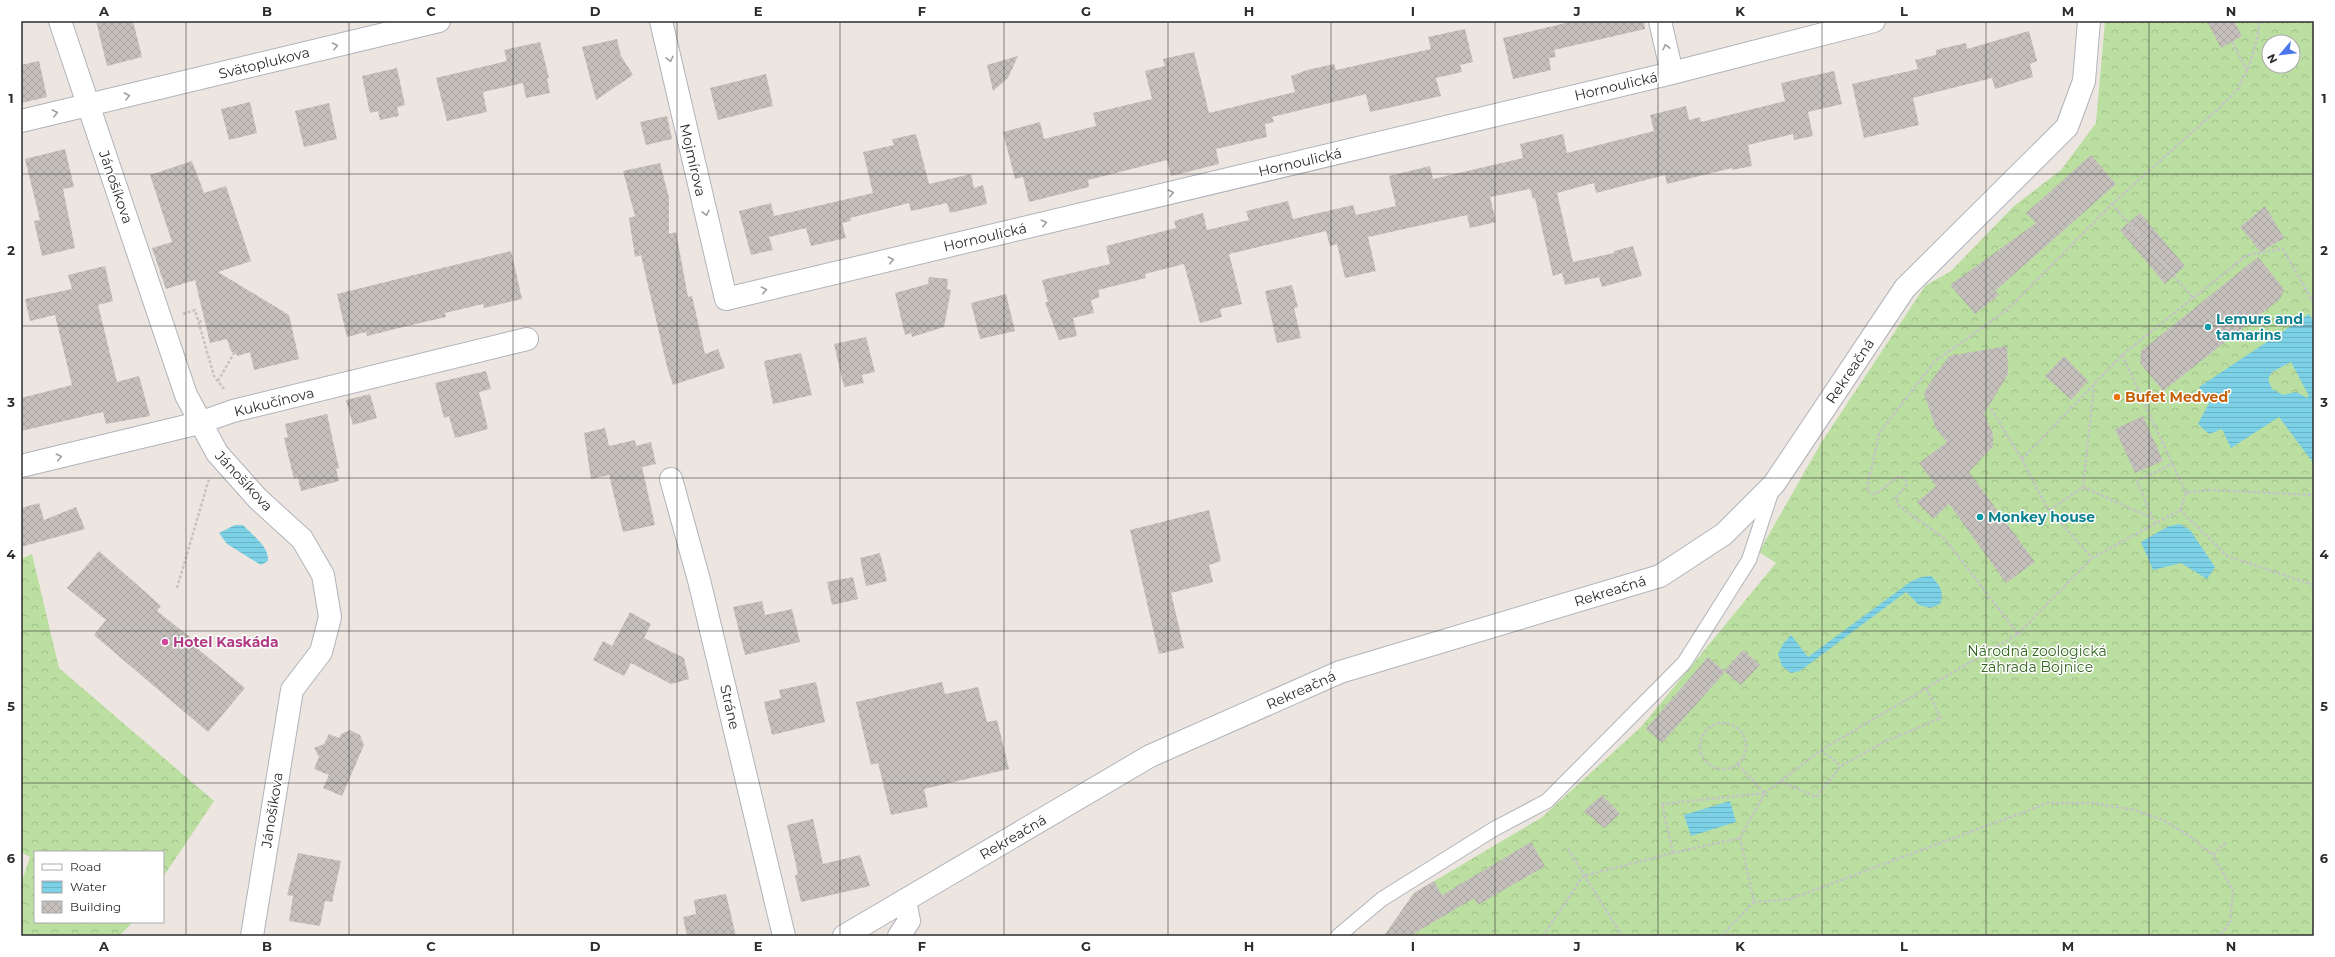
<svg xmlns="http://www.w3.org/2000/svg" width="2335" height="957" font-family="Montserrat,sans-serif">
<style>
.forest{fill:url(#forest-crowns);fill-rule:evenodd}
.water{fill:url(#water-rules);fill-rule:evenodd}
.building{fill:url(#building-cross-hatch)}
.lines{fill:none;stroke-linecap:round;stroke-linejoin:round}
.lane-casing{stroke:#b0b3bb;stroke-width:16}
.street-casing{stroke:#b0b3bb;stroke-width:24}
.path{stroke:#c4c4c4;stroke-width:2.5;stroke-dasharray:3 2;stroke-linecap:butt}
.lane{stroke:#fff;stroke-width:14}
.street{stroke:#fff;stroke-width:22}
.oneway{stroke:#a0a0a0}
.grid{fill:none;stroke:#2c2c2c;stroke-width:1;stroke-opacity:0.55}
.culture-dot{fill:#0f9aa8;stroke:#fff;stroke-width:1.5}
.food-dot{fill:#e8710a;stroke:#fff;stroke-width:1.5}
.hotel-dot{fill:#d1479c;stroke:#fff;stroke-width:1.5}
.labels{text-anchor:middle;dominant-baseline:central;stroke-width:3;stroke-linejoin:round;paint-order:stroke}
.street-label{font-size:14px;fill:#2c2c2c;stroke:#fff}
.culture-label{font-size:14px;font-weight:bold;fill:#0d838f;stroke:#fff;text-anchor:start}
.food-label{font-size:14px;font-weight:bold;fill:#c56008;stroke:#fff;text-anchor:start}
.hotel-label{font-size:14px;font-weight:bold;fill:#b23c85;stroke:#fff;text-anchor:start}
.park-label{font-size:14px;fill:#346521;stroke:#fff}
.neatline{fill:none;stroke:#2c2c2c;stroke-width:1.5}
.grid-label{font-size:13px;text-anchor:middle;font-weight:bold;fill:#2c2c2c}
</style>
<defs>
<pattern id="forest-crowns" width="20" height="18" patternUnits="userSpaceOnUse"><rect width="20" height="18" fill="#bbdea1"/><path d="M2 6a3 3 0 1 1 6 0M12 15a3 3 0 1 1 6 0" fill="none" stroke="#a1bf8b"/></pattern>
<pattern id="water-rules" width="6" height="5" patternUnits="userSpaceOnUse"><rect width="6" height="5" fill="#7cd1e6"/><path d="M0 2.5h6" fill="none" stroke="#6bb4c5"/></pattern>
<pattern id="building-cross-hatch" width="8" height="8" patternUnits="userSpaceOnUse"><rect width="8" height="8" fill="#c5c0bc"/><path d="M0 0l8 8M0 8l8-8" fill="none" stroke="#a9a5a2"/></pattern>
</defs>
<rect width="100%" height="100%" fill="#ede6e0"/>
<path class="forest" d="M2105 21H2314V936H1384L1414 893 1541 818 1641 727 1776 563 1759 552 1821 443 1925 286 1951 271 2014 206 2061 170 2096 123ZM2269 42H2293V66H2269Z
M32 554 59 668 214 801 163 877V852H35V922H133L119 936H21V884L30 857 21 852V559Z"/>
<path class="water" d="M2309 314 2314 322V464L2279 417 2231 448 2222 429 2209 434 2198 424 2210 401 2199 387ZM2291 362 2308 394V398L2296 392 2283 395 2272 389 2268 379 2272 372Z
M2180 524 2190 530 2215 567 2207 579 2181 563 2153 570 2141 542 2169 526Z
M235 525H243C253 536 269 546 268 561L261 565 227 544 219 533Z
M1931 576C1939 584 1945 592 1940 604L1930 608 1919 605 1906 592 1800 671 1791 673 1782 666 1778 654 1783 644 1791 635 1808 657 1910 582 1921 577Z
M1730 801 1736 822 1691 836 1684 815Z"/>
<path class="building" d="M96 21H133L142 57 107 66Z
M1574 21H1644L1645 29 1554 50 1556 57 1549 58 1551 70 1513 79 1503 38Z
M2207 21H2234L2242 36 2221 48Z
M1465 29 1473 62 1460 65 1462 72 1436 78 1441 96 1370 112 1366 94 1272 117 1274 122 1265 124 1267 137 1216 149 1219 164 1171 176 1167 160 1088 180 1089 187 1029 202 1023 177 1015 179 1003 132 1040 122 1044 139 1096 126 1093 113 1152 99 1145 71 1165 66 1163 59 1194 52 1209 113 1295 92 1291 76 1307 70 1334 64 1336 70 1431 49 1428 37Z
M2029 31 2037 61 2030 64 2033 77 1995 89 1992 78 1913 98 1919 125 1864 138 1852 84 1918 69 1915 60 1936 55V50L1966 43 1967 49Z
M617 39 621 56 633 75 596 100 582 47Z
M540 42 549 78H547L550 93 526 98 523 83 483 92 487 112 447 121 436 78 507 61 504 50Z
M1018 56 1008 78 993 91 987 65Z
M39 61 47 97 21 103V65Z
M397 68 405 105 397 107 399 116 380 120 378 111 370 113 362 76Z
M1834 71 1842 104 1808 112 1813 136 1794 140 1793 134 1748 145 1752 166 1732 170V168L1667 184 1665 175 1596 193 1594 183 1557 193 1573 262 1614 253V251L1633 246 1642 276 1602 287 1599 277 1565 285 1562 273 1553 276 1535 198 1533 199 1530 189 1490 197 1496 222 1470 228 1467 215 1368 237 1376 271 1345 278 1337 244 1330 246 1326 231 1229 254 1242 304 1220 309 1222 317 1200 323 1184 264 1145 274 1146 278 1098 290 1100 297 1091 300 1094 313 1073 318 1077 336 1059 340 1045 302H1048L1042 280 1110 264 1106 246 1176 228 1174 221 1203 213 1207 230 1249 220 1246 211 1288 201 1293 219 1353 205 1356 215 1396 206 1389 176 1430 166 1433 179 1523 158 1520 144 1563 134 1567 153 1654 131 1650 115 1686 106 1689 120 1700 117 1701 122 1785 101 1781 83Z
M766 74 773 106 718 120 710 88Z
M250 102 257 133 229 140 221 109Z
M329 103 337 139 304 147 295 111Z
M667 116 672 139 646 145 640 122Z
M916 134 929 184 971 174 974 188 983 185 987 204 950 213 947 203 911 211 909 203 850 218 851 221 842 223 846 238 811 246 806 228 769 237 773 250 751 255 739 211 771 203 774 216 873 193 863 152 894 145 892 139Z
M65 149 74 187 63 189 75 248 42 256 34 221 40 220 25 159Z
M2091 155 2116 184 1995 291 1999 295 1975 314 1950 285 2036 223 2026 213Z
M192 161 204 193 226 186 251 261 218 272 289 315 299 359 254 370 250 352 238 356 231 351 227 339 210 343 195 280 166 289 152 248 172 242 150 175Z
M660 163 669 198V234L676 232 688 297 692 296 705 354 718 349 725 368 673 385 667 367 641 255 635 257 629 218 635 216 623 171Z
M2265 206 2284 238 2261 252 2240 227Z
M2140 213 2185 266 2165 284 2120 230Z
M511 251 522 299 484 308 483 304 445 313 446 317 403 327 367 336 366 332 347 337 337 294Z
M2258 257 2284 289 2280 299 2163 391 2140 363 2141 351Z
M105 266 113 301 98 305 117 382 139 376 150 416 106 424 103 412 21 431V398L72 385 55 315 30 321 25 299 72 289 68 275Z
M929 277 948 279 947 289 951 290 944 327 912 337 911 333 905 335 895 293 928 284Z
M1292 285 1298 307 1294 308 1301 338 1277 343 1265 291Z
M1006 294 1015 331 980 339 971 303Z
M866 337 875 372 862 375 864 383 844 387 834 344Z
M2007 346 2008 374 1984 414 1993 434V446L1969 472 2035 562 2006 583 1949 504 1933 519 1917 502 1936 486 1919 463 1947 442 1936 429 1924 393 1929 384 1949 356Z
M801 353 812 395 773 404 764 361Z
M2064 356 2088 381 2071 400 2045 376Z
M486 371 491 389 479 392 488 429 455 438 449 416 444 418 435 383Z
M370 394 377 418 353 425 346 400Z
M327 414 339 468 336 469 339 481 301 491 298 478 294 479 284 438 288 437 285 424Z
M2143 416 2163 461 2135 473 2115 429Z
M605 428 609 446 635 440 636 446 651 442 656 464 642 467 655 525 623 532 609 475 591 479 584 433Z
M39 503 44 520 76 507 85 529 21 547V508Z
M1209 510 1221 561 1209 565 1213 582 1171 593 1184 648 1159 654 1130 530Z
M99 551 161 606 157 611 195 641 192 644 245 688 208 732 94 635 106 620 67 588Z
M880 553 887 581 866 586 860 558Z
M853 577 858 599 832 605 827 582Z
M762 601 765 615 792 609 800 642 745 655 733 607Z
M630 612 651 624 644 638 684 658 689 679 671 684 631 663 624 676 593 660 603 641 612 646Z
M1743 650 1760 665 1741 685 1725 672 1662 743 1646 729 1708 657 1724 671Z
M816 682 825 722 772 735 764 702 781 698 779 690Z
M942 682 945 694 978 687 987 722 997 720 1009 769 924 789 928 807 891 815 878 763 871 765 856 702Z
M350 730 360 735 364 745 342 796 323 788 329 775 314 769 319 757 314 748 324 744 329 734 339 738 341 734Z
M1602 795 1620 814 1604 828 1584 811Z
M813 819 823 864 860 855 870 886 801 902 795 876 798 874 787 825Z
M1531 842 1545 866 1478 905 1474 898 1410 936H1384L1414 893 1434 881 1442 895Z
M298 853 341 861 332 902 325 901 320 926 289 921 293 896 287 895Z
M726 894 736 936H687L683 917 696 914 694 900Z"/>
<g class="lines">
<defs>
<path id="lane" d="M1338 936 1382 899 1494 829 1547 801 1684 663 1749 560 1772 490"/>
<path id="street" d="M60 21 186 395 217 453 258 499 302 539 323 575 330 617 321 652 292 690 252 936
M661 21 726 299 1672 73 1874 21
M1660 21 1672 73
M21 121 439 21
M21 466 199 423 233 411 527 339
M671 479 699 580 784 936
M844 936 1150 756 1340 672 1660 576 1724 534 1774 484 1905 288 2067 127 2084 81 2089 21
M899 936 909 921 905 900"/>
</defs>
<use href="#lane" class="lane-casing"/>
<use href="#street" class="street-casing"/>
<path class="path" d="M2232 42 2247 70
M2112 204 2193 298
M183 314 195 310 214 376 224 389
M199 322 204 320
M2122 355 2186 493
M218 381 234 353
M1991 409 2022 459 2046 506 2092 558
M2022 459 2122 355 2193 298 2247 255 2283 249 2314 304
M2083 487 2094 386
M2050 510 2083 487 2152 518
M2180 510 2186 493 2208 490 2314 495
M2155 524 2137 481 2172 464
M177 588 209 479
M2018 634 1945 539 1898 505 1896 497 1907 485 1905 478 1897 477 1876 494 1870 493 1867 488 1879 434 1934 362 2007 310 2112 204 2218 109 2238 89 2250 64 2258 35 2259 21
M1700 746a23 23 0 1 1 46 0a23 23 0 1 1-46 0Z
M1821 750 1841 766
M1738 765 1765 793
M1780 781 1816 797 1841 766 1884 742 1941 718 1926 688
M1740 838 1754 902 1790 899 2048 803H2093L2135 810 2163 820 2191 837 2213 855 2233 891 2230 922 2220 936
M1568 849 1622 936
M1673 853 1662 804 1765 793
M2213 855 2226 842
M1543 936 1583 876 1673 853 1740 838 1765 793 1821 750 2018 634 2092 558 2180 510 2227 556 2314 585
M1721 936 1754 902"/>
<use href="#lane" class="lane"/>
<use href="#street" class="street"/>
</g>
<defs><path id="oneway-chevron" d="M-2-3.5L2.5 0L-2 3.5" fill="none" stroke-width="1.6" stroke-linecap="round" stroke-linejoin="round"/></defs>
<g class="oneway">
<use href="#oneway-chevron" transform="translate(335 46) rotate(-14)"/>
<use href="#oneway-chevron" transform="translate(1666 47) rotate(-103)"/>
<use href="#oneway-chevron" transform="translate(670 59) rotate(77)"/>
<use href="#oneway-chevron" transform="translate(127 96) rotate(-14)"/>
<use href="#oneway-chevron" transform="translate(55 113) rotate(-13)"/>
<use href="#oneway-chevron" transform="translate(1171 193) rotate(-13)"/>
<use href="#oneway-chevron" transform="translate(706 213) rotate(77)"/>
<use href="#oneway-chevron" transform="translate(1044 223) rotate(-13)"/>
<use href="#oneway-chevron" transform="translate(891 260) rotate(-13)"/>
<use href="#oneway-chevron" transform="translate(764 290) rotate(-13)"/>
<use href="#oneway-chevron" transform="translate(59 457) rotate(-13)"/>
</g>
<path class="grid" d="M186 21V936M349 21V936M513 21V936M677 21V936M840 21V936M1004 21V936M1168 21V936M1331 21V936M1495 21V936M1658 21V936M1822 21V936M1986 21V936M2149 21V936M21 174H2314M21 326H2314M21 478H2314M21 631H2314M21 783H2314"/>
<g class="culture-dot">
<circle cx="2208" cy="327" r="4"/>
<circle cx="1980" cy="517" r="4"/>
</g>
<circle class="food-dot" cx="2117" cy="397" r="4"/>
<circle class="hotel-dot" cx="165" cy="642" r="4"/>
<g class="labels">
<g class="street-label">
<text transform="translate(264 63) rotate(-14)">Svätoplukova</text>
<text transform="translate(1616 86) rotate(-13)">Hornoulická</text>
<text transform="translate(693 160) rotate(77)">Mojmírova</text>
<text transform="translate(1300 162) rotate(-13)">Hornoulická</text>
<text transform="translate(116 187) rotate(71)">Jánošíkova</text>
<text transform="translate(985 237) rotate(-13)">Hornoulická</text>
<text transform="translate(1850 371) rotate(-56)">Rekreačná</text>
<text transform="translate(274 402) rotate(-14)">Kukučínova</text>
<text transform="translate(244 481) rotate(47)">Jánošíkova</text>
<text transform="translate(1610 591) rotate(-17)">Rekreačná</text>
<text transform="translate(1301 690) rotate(-24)">Rekreačná</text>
<text transform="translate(730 707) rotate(77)">Stráne</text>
<text transform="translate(272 810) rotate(-81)">Jánošíkova</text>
<text transform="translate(1013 837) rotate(-30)">Rekreačná</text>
</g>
<g class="culture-label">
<text x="2216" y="319">Lemurs and<tspan x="2216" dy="16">tamarins</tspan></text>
<text x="1988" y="517">Monkey house</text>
</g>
<g class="food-label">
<text x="2125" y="397">Bufet Medveď</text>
</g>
<g class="hotel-label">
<text x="173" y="642">Hotel Kaskáda</text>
</g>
<g class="park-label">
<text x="2037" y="651">Národná zoologická<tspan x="2037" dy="16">záhrada Bojnice</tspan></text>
</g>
</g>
<rect width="2335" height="957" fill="none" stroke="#ffffff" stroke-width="44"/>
<rect x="34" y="851" width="130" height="72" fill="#ffffff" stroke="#ababab"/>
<rect x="42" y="864" width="20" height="6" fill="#ffffff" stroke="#ababab"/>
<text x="70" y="871" font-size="12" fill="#2c2c2c">Road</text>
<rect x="42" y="881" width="20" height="12" fill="url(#water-rules)" stroke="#ababab"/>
<text x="70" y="891" font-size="12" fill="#2c2c2c">Water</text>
<rect x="42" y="901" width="20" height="12" fill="url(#building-cross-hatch)" stroke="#ababab"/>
<text x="70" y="911" font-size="12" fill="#2c2c2c">Building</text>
<g transform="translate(2281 54) rotate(242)"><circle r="19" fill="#ffffff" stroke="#ababab"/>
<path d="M0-3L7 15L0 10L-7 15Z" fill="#4e77ec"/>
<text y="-6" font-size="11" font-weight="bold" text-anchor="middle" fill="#2c2c2c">N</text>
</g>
<rect x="22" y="22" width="2291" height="913" class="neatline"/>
<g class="grid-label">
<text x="104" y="16">A</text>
<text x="267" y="16">B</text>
<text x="431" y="16">C</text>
<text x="595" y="16">D</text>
<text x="758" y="16">E</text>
<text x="922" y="16">F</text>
<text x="1086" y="16">G</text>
<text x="1249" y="16">H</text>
<text x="1413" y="16">I</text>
<text x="1577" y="16">J</text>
<text x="1740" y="16">K</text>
<text x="1904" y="16">L</text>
<text x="2068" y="16">M</text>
<text x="2231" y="16">N</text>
<text x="11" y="103">1</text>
<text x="2324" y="103">1</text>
<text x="11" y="255">2</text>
<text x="2324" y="255">2</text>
<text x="11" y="407">3</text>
<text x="2324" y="407">3</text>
<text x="11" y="559">4</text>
<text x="2324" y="559">4</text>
<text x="11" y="711">5</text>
<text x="2324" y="711">5</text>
<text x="11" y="863">6</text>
<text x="2324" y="863">6</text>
<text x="104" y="951">A</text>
<text x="267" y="951">B</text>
<text x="431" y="951">C</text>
<text x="595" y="951">D</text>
<text x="758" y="951">E</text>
<text x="922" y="951">F</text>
<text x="1086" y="951">G</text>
<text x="1249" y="951">H</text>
<text x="1413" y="951">I</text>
<text x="1577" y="951">J</text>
<text x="1740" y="951">K</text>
<text x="1904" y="951">L</text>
<text x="2068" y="951">M</text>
<text x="2231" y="951">N</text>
</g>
</svg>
